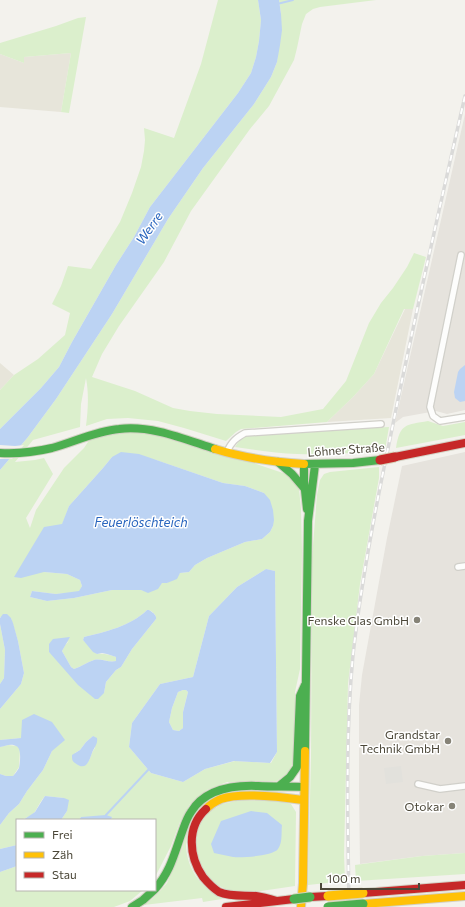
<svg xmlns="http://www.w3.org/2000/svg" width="465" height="907" font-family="Commissioner,sans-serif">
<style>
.residential{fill:#e7e5da}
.industrial{fill:#e6e3dd}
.green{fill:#dbefcc;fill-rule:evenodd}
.parking{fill:#e2e1dc}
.water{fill:#bcd3f3;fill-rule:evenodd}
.pier{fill:#f3f2ed}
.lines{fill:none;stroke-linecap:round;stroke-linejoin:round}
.stream{stroke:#bcd3f3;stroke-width:2}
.street-casing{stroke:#d1d0ca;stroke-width:8}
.fast-casing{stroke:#d3d1c4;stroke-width:10}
.slow-casing{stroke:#d3d1c4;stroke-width:10}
.jam-casing{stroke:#d3d1c4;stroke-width:10}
.street{stroke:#fdfdfc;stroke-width:5.5}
.fast{stroke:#4caf50;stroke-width:8}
.slow{stroke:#ffc107;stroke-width:8}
.jam{stroke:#c62828;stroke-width:8}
.rail-casing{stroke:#dadad9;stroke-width:3.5}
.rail{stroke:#fff;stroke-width:2;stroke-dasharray:6;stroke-linecap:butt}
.fast-bridge-casing{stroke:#d6d3ba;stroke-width:11;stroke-linecap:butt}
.slow-bridge-casing{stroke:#d6d3ba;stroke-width:11;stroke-linecap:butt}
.jam-bridge-casing{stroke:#d6d3ba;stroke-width:11;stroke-linecap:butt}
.fast-bridge{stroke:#4caf50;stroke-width:9}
.slow-bridge{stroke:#ffc107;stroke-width:9}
.jam-bridge{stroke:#c62828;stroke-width:9}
.poi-dot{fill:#868377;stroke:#fff;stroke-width:1.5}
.labels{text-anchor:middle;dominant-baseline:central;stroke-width:3;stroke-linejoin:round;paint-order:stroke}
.street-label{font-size:12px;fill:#4b4738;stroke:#fff}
.poi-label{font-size:12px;fill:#4b4738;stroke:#fff;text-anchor:end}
.water-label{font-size:13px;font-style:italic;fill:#2965be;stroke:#fff}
</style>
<rect width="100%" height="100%" fill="#f3f2ed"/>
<path class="residential" d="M71 53 61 112 0 107V54L24 63V57Z
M405 309H413L391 418 327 422 353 397 374 374Z
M0 363 14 375 0 390Z"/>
<path class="industrial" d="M465 114V410L447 414 436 411 403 417 395 423Z
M465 452V853L422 856 360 864 359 789V705L362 675 387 538 402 466Z"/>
<path class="green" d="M218 0H258L261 20 259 41 256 57 251 73 238 93 150 207 134 237 116 265 72 342 59 367 41 388 0 429V390L14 375 38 359 65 335 70 313 52 304 61 286 68 266 91 269 120 222 132 193 141 167 144 151 145 140 144 128 174 138 201 64Z
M279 0H376L320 7 313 9 306 14 302 24 297 48 294 60 269 106 250 129 191 211 164 262 119 326 102 354 92 377 135 391 173 408 190 411 217 414 281 417 323 409 346 381 369 323 381 303 393 288 407 267 414 253 426 257 413 309H404L374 374 353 397 327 422 241 429 236 432 226 441 184 428 158 421 128 418 107 419 86 426C88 410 89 394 86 378L81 404 80 427 33 440 15 462 35 460 44 458 53 474 26 518 30 528 36 510 64 468 84 448 90 439 115 433 139 432 159 436 227 457 244 460 286 474 299 489 301 509 302 551 300 669 295 692V725L294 760 289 772 277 781 227 782 207 790 190 804 180 822 171 846 155 877V820H111L112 817H81L79 820H61L67 811 64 798 45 796C41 800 39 805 36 810 33 816 23 820 17 820V845L0 849V825L9 813 19 804 27 791 43 770 52 751 21 738 0 740V709L21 684 24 673 18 641 11 618 0 617V618V470L28 437 56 399 112 314 168 219 203 168 254 104 271 77 277 62 281 14ZM112 457 156 460 223 483 245 486 264 493 273 526 270 532 262 539 245 542 207 558 195 565 189 572 180 573 167 583H162L148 592 141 590H112L74 598 47 601 30 597 32 591 56 594 79 592 82 586 80 580 67 574 44 572 67 512 69 506 103 468ZM266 569 275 571 277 752 271 763 235 761 205 769 183 782 151 773 129 747 132 723 160 684 193 677 209 616 237 587ZM147 610H149C153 612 156 614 156 619L132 649 121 667 116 670 106 682 104 693 49 652 69 641 65 645 62 651 71 667 74 669C81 667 87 662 94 660 102 658 109 663 116 661V657C110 655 104 653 97 654L83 640 84 637C105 632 131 626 147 610ZM93 736 95 748C91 752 91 759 87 763L75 753 80 750 86 742Z
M86 17 69 113 61 112 71 53 24 57V63L0 54V43L56 26 78 18Z
M428 421 443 426 465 422V435L396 448C400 423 406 425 428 421Z
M389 427 385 450 381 451C353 453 325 455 297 454 277 453 256 450 235 447L241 438 252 435 278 432Z
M379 467V478L360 584 348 684 344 855 345 881 308 885 311 757 312 558 317 495 320 480 324 474 330 472Z
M0 624 5 650 4 678 0 684Z
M183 690H186L188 692 183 712V728L179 731 173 730 169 722 172 708 178 692Z
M8 745 17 746 20 749 19 767 13 776H6L0 774V747Z
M240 800 279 801 291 804 296 812 295 886 248 893 229 891 212 882 198 865 194 844 198 826 208 813 222 804Z
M189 825C188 831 187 838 186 844 186 866 200 889 221 896L222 899 203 902 202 898 144 905 152 899 160 891 167 883 182 848Z
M465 853V874L356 881 355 865 422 856Z
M17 866V890H143L130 901 114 907H0V872Z"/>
<path class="parking" d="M401 766 403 782 386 784 384 768Z"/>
<path class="water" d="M258 0H279L281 14 282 30 280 45 277 62 271 77 254 104 203 168 168 219 112 314 56 399 28 437 0 470V429L41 388 59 367 72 342 116 265 134 237 150 207 238 93 251 73 256 57 259 41 261 20Z
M465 365V401L460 402 455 398 454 392 458 372 460 369Z
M121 452 139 454 223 483 245 486 264 493 270 500 273 510 274 520 273 526 270 532 262 539 245 542 207 558 195 565 189 572 180 573 177 579 167 583H162L158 589 148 593 141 590H112L74 598 47 601 30 597 32 591 56 594 79 591 82 586 80 580 67 574 44 572 21 578 14 577 44 527 62 524 69 506 103 468 112 457Z
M266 569 275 571 277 752 270 763 234 761 205 769 183 782 151 773 129 747 132 723 160 684 193 677 209 616 237 587ZM183 690H186L188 692 183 712V728L179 731 173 730 169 722 172 708 178 692Z
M147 610H149C152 612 157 615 156 619L132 649 121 667 116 670 106 682 104 693 98 699H95L78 685 49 652V644L53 639 70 637 62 651 71 667 74 669C81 667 87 662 94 660 101 658 109 663 116 661V657L107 654 102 653 97 654 93 652 83 640 84 637C105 632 131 626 147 610Z
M3 614H7L11 618 13 623 18 641 24 673 21 684 0 709V684L4 678 5 650 0 624V618Z
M34 714 52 722 65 740 52 751 43 770 27 791 19 804 9 813 0 825V774L6 776H13C15 774 17 771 19 768 20 763 22 748 16 746 11 743 5 746 0 747V740L21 738 22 720Z
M93 736 97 738C98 745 94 747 92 753 89 761 86 772 75 763 72 761 72 759 72 755L80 750 86 742Z
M45 796 64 798 69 800 67 811 61 820H23L35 812 43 799Z
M251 811 267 813 282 825C281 832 283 842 278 849 273 856 242 858 233 857 227 856 220 854 214 853L211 844 221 821Z
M106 815 112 817 111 820H79L81 817Z
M17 845V866L0 872V849Z"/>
<path class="pier" d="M0 445 15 446 24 445 12 459H0Z"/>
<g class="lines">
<path class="stream" d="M277 4 293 0
M106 815 148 770"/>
<defs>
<path id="street" d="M461 255 430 407 433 416 440 421 465 417
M227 452C231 442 236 438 245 433L381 424
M458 567 465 566
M418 784 440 789 465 786"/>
<path id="fast" d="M0 453C17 454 35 452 52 448 74 442 96 431 119 429 152 425 184 439 215 449
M278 462 292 474 304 488
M307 509 304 481V464L353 463 380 460
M305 751 308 521 315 465
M279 786 290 777 297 767 300 696 305 685
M155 889C170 872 174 855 181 835 184 827 186 819 191 812 205 789 233 785 258 786 273 787 289 786 304 787
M132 907 143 900 154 890"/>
<path id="slow" d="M215 449C244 458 273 462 304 464
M206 809C210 805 216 801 221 799 241 792 282 797 303 800
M363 904 465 896
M301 907 303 883 305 751"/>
<path id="jam" d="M395 457 465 443
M206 809C186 827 189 857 203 877 208 883 213 888 219 892 231 897 244 895 256 896 263 897 270 899 277 901
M363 893 465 885
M310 897 328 896
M226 907 294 899"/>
</defs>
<use href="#street" class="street-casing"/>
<use href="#fast" class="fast-casing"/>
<use href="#slow" class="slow-casing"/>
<use href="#jam" class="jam-casing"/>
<use href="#street" class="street"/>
<use href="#fast" class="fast"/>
<use href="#slow" class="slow"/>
<use href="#jam" class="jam"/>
<defs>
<path id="rail" d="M349 907C348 823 345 739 353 655 361 582 375 510 390 439 413 324 439 210 465 96"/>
</defs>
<use href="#rail" class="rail-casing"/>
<use href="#rail" class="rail"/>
<defs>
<path id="fast-bridge" d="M294 899 310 897
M328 907 363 904"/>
<path id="slow-bridge" d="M328 896 363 893"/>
<path id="jam-bridge" d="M380 460 395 457"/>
</defs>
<use href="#fast-bridge" class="fast-bridge-casing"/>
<use href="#slow-bridge" class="slow-bridge-casing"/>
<use href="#jam-bridge" class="jam-bridge-casing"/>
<use href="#fast-bridge" class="fast-bridge"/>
<use href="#slow-bridge" class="slow-bridge"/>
<use href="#jam-bridge" class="jam-bridge"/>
</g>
<g class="poi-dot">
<circle cx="417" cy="620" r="4"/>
<circle cx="448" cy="741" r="4"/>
<circle cx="452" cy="806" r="4"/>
</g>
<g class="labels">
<g class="street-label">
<text transform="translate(346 449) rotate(-4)">Löhner Straße</text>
</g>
<g class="poi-label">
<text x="409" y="620">Fenske Glas GmbH</text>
<text x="440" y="734">Grandstar<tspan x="440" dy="14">Technik GmbH</tspan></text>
<text x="444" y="806">Otokar</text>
</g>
<g class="water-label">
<text transform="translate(149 228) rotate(-55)">Werre</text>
<text x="141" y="522">Feuerlöschteich</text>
</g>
</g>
<rect x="16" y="819" width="140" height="72" fill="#ffffff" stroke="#b7b5af"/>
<rect x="24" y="832" width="20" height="6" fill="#4caf50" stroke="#b7b5af"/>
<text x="52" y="839" font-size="12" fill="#4b4738">Frei</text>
<rect x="24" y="852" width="20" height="6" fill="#ffc107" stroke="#b7b5af"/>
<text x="52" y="859" font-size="12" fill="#4b4738">Zäh</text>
<rect x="24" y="872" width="20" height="6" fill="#c62828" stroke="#b7b5af"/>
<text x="52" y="879" font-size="12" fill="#4b4738">Stau</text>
<path d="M321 883v6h98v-6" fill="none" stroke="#4b4738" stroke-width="2"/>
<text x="327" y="883" font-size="12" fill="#4b4738" stroke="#ffffff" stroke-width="3" paint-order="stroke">100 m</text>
</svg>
